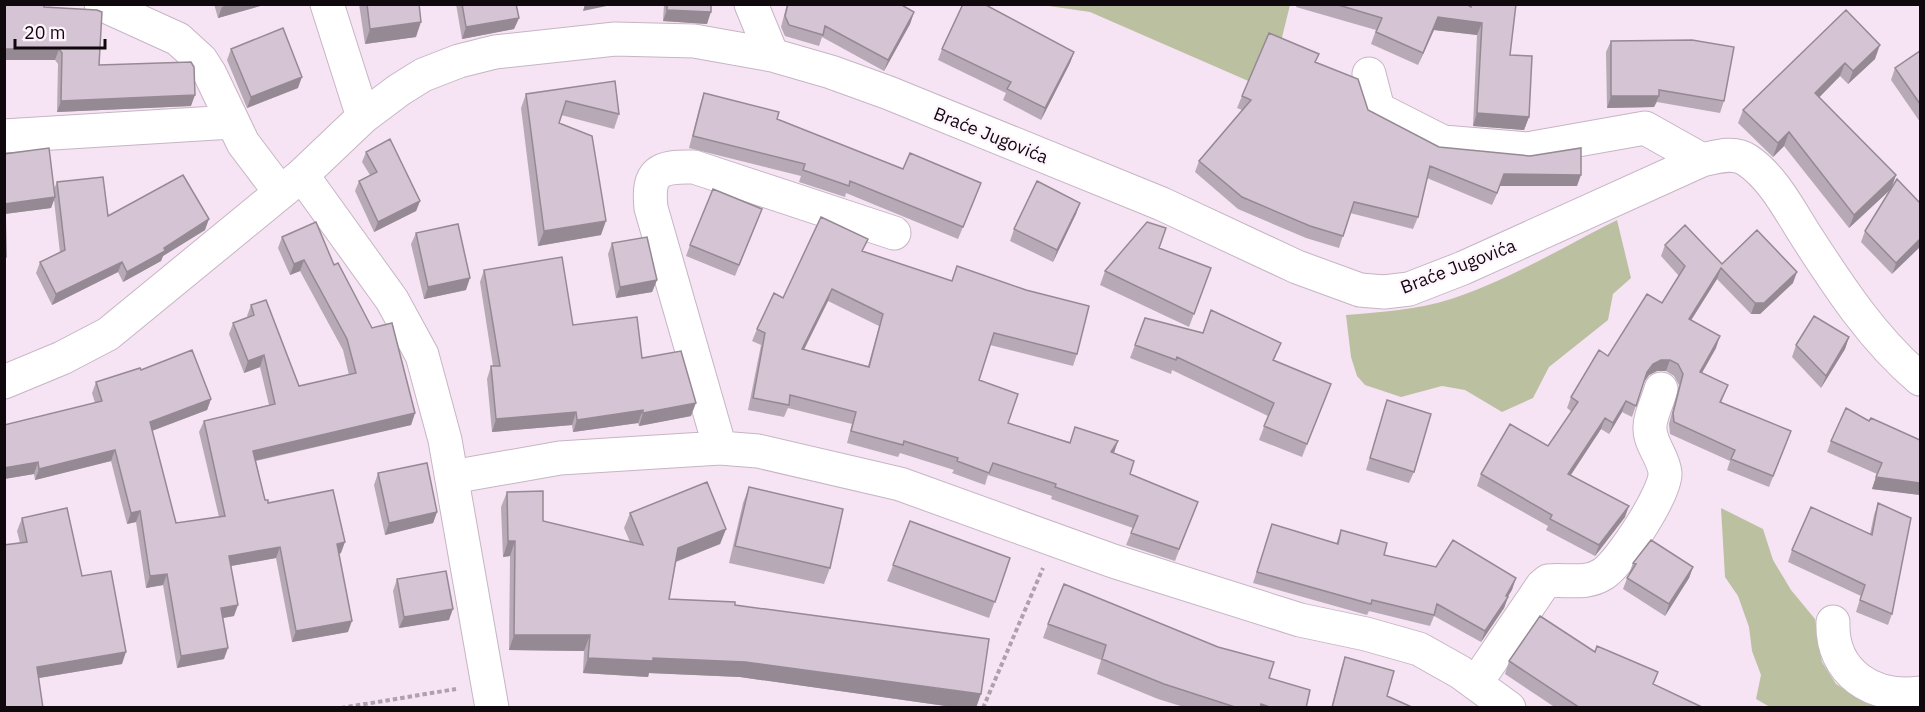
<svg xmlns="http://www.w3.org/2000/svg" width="1925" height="712" font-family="'IBM Plex Sans',sans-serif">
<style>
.green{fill:#bbc0a1}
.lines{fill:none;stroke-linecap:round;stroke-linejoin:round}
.minor-casing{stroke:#c6b5c4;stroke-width:35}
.path{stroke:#afa0ad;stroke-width:4;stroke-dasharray:4.5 3;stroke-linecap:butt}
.minor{stroke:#fff;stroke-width:33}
.wall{fill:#b7a9b5;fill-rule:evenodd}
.shaded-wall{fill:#958994}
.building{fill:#d5c4d3;stroke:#958994;stroke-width:1.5;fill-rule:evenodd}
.labels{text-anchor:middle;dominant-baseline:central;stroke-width:4.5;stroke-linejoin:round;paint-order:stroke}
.street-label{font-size:18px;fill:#0f090e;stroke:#fff4fd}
</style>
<rect width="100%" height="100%" fill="#f6e4f4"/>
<path class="green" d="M1042 5H1290L1269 90 1090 12Z
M1617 220 1631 278 1613 294 1608 320 1549 367 1533 398 1502 412 1465 390 1442 386 1401 397 1365 385 1357 376 1351 357 1346 315C1381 312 1417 310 1451 299 1509 280 1563 247 1617 220Z
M1721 508 1763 529 1773 560 1791 590 1815 619 1822 662 1836 684 1862 701 1891 707H1770L1756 699 1761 675 1752 651 1749 627 1738 596 1725 577Z"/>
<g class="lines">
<defs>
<path id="minor" d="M101 4 178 39 201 60 210 74 243 143 280 192
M327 4 363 117
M751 4 772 55
M1369 74 1378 109 1443 142 1527 149 1645 128 1702 160
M4 136 232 122
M302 175 392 300 422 355 445 440 492 708
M4 382 62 358 108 334 302 175 363 117 399 90 423 75 459 61 495 52 615 39 694 41 772 55 831 72 889 93 1162 204 1297 267 1360 290 1384 292 1409 289 1463 268 1702 160C1716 157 1734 151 1747 160 1774 178 1791 213 1808 239 1841 290 1874 340 1920 379
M720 448 651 208C647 171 659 166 694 167L894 233
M452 477 560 458 720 448 758 451 900 484 1113 561 1300 620 1366 634 1419 649 1460 672 1509 708
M1833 622C1831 673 1873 699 1920 693
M1476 683 1542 586 1548 581C1567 579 1586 585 1603 574 1620 563 1666 493 1665 473 1664 458 1650 444 1650 429 1649 418 1658 401 1661 389"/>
</defs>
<use href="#minor" class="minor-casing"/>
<path class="path" d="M341 708 456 689
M983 708 1043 568"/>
<use href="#minor" class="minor"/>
</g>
<path class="wall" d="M4 4 44 7 99 65 191 106 57 112 58 64 55 60H4Z
M214 4H267L218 18Z
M359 4H419L416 37 365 44Z
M456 4H516L519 18 514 29 462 39Z
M664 4H711L707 24 663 21Z
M787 4H900L914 12 910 24 884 71 822 37 819 46 785 36 781 27Z
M1297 4H1466L1468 5V4H1516L1510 55 1529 117 1524 130 1473 126 1477 35 1434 30 1418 65 1371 44 1376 30 1296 7Z
M1846 10 1875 59 1848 84 1840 76 1819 97 1896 175 1891 189 1849 228 1784 146 1773 157 1738 123 1743 110Z
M1611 41 1724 101 1720 113 1657 102 1654 107 1607 108 1606 52Z
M231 49 298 88 247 108 227 60Z
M942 49 1074 52 1070 63 1041 120 1003 100 1006 93 938 60Z
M1920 51V122L1891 80 1895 68Z
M1316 62 1368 110 1439 147 1577 186H1500L1492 205 1427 178 1418 217 1413 229 1350 213 1339 248 1306 238 1238 209 1195 172 1199 161 1242 110 1237 108 1242 96Z
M615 81 619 114 614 129 561 115 559 123 601 235 538 246 521 108 526 94Z
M704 93 777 119 903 169 977 194 958 239 846 193 845 197 799 182 801 176 689 148 700 105Z
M366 152 420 201 416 211 374 232 355 191 359 181 370 175 362 162Z
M4 154 54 189 57 182 108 216 205 230 163 256 161 261 123 282 118 272 52 305 36 273 40 262 60 253 54 200 51 208 5 214Z
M1080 203 1076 214 1053 262 1010 241 1014 229Z
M1920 203 1892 274 1861 242 1865 231Z
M758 220 735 276 686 256 690 245Z
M416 233 466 290 424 299 411 244Z
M282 237 334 265 415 413 411 425 256 461 265 500 341 553 339 554 348 632 292 642 276 558 231 566 234 616 223 618 224 659 177 668 163 585 146 588 136 522 127 524 111 461 35 480 34 474 4 479 95 403 92 393 96 382 141 370 211 399 207 410 152 431 176 523 219 517 199 432 204 421 269 405 260 367 244 373 229 334 233 323 248 317 247 316 251 305 299 386 349 375 343 350 300 271 290 275 278 248Z
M612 243 657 280 652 292 616 298 608 254Z
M1665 245 1722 264 1793 283 1760 314H1751L1717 279 1691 320 1716 348 1702 373 1728 385 1721 403 1787 442 1769 487 1727 470 1730 461 1670 434 1669 424 1679 385 1674 376 1666 371H1657L1649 375 1644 382 1632 417 1622 412 1609 434 1601 429 1571 475 1625 517 1595 556 1546 530 1548 526 1477 486 1481 474 1548 446 1572 412 1567 408 1571 397 1662 303 1679 276 1661 256Z
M1159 248 1211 268 1189 327 1100 285 1105 271Z
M863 251 1077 354 1073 366 990 345 979 380 1008 423 1070 442 1114 453 1130 474 1198 502 1175 561 1126 545 1133 528 1051 499 1052 496 988 475 985 485 952 473 954 470 900 453 898 457 847 443 852 424 788 408 784 417 748 410 761 345 752 341 757 329 783 298ZM828 301 879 326 868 366 804 350Z
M484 270 573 325 642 358 691 416 639 426 638 423 573 432 572 425 492 432 487 379 491 366H493L480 282Z
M1145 318 1276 356 1274 360 1326 397 1302 457 1259 440 1268 416 1172 370 1171 374 1130 358Z
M1849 337 1845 349 1821 388 1792 357 1796 345Z
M1387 400 1414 472 1409 483 1366 470Z
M1869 421 1920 440V437V495L1872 489 1877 474 1827 452 1831 441Z
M378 473 437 512 433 523 385 535 374 485Z
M749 487 830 568 824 584 729 563 743 503Z
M507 492 543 521 630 542 624 528 630 513 726 529 720 544 676 562 669 599 735 605 976 708H960L740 677 649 673 648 677 583 673 584 651 509 650 510 556 503 557 501 507Z
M1878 503 1892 614 1888 625 1856 612 1861 596 1788 562 1792 550 1870 534 1874 515Z
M22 518 82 576 122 664 39 678 20 543 17 531Z
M910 521 1010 558 989 618 887 581Z
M1272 524 1336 544 1341 530 1384 555 1436 567 1516 578 1508 597 1504 608 1481 642 1434 616 1430 626 1369 611 1367 615 1253 583Z
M1633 563 1693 567 1689 578 1665 616 1623 589Z
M397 579 449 620 399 628 393 591Z
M1048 624 1269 678 1306 708H1187L1158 699 1097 674 1101 660 1043 638Z
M1595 652 1653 685 1704 708H1556L1505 674 1509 661Z
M1345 657 1387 696 1414 708H1331L1341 669Z"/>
<path class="shaded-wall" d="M230 4H267L218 18 222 7Z
M585 4H616L583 11Z
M667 10 711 12 707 24 663 21Z
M914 12 910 24 884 71 888 60Z
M1438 17 1482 23 1477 35 1434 30 1418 65Z
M519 18 514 29 462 39 466 27Z
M421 22 416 37 365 44 370 29Z
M1880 45 1875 59 1848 84 1853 71Z
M4 49H59L55 60H4Z
M1074 52 1070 63 1041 120 1045 108Z
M1845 63 1840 76 1810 107 1815 93Z
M302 77 298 88 247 108 251 97Z
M195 95 191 106 57 112 61 101Z
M1611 96H1659L1654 107 1607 108Z
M1477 113 1529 117 1524 130 1473 126Z
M1789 132 1784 146 1773 157 1778 143Z
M1504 174 1581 175 1577 186H1500L1492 205Z
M1896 175 1891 189 1849 228 1854 215Z
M55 197 51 208 4 214 5 204Z
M420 201 416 211 374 232 378 222Z
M1080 203 1076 214 1053 262 1057 250Z
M209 219 205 230 163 256 161 261 123 282 127 272 164 248Z
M606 221 601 235 538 246 544 231Z
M1920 239V247L1892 274 1896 263Z
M304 260 300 271 290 275 294 264Z
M122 262 118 272 52 305 56 294Z
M1721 268 1717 279 1685 330 1689 319Z
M1797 272 1793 283 1760 314H1751L1755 303Z
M470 278 466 290 424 299 428 287Z
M657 280 652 292 616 298 620 287Z
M832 289 828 301 798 361 802 349Z
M1720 336 1716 348 1696 383 1700 372Z
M1849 337 1845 349 1821 388 1826 376Z
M264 355 260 367 244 373 248 361Z
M1661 360H1670L1666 371H1657L1649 375 1643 383 1647 372 1653 364Z
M211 399 207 410 146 433 150 422Z
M1626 401 1622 412 1609 434 1613 423Z
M696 403 691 416 639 426 643 413Z
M643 410 638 423 573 432 577 420Z
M576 412 572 425 492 432 496 419Z
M415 413 411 425 249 462 253 451Z
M1605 418 1601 429 1564 485 1568 474Z
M1118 441 1114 453 1111 452Z
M115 450 111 461 35 480 39 469Z
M38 462 34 474 4 479V468Z
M1876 477 1920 483V495L1872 489Z
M1629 506 1625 517 1595 556 1599 545Z
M140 511 136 522 127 524 131 513Z
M437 512 433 523 385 535 389 523Z
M726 529 720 544 672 563 678 548Z
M508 541H515L510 556 503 557Z
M345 542 341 553 333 555 337 544Z
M280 547 276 558 225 567 229 556Z
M1693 567 1689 578 1665 616 1669 604Z
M167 574 163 585 146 588 150 576Z
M1516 578 1512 590 1504 603 1508 597 1504 608 1481 642 1485 631Z
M238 605 234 616 217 619 221 608Z
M453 609 449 620 399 628 404 617Z
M352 621 348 632 292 642 296 631Z
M514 635H590L584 651 509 650Z
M228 648 224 659 177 668 181 656Z
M126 652 122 664 33 679 37 667Z
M588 658H653L745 662 981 694 976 708H960L740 677 649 673 648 677 583 673Z"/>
<path class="building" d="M4 4H44V7L97 10 102 12 99 65 191 62 194 67 195 95 61 101 62 53 59 49H4Z
M367 4H419L421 22 370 29Z
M462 4H516L519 18 466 27Z
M667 4H711V12L667 10Z
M788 4H900L914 12 888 60 825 26 823 35 789 25 785 16Z
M963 4H984L1074 52 1045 108 1007 89 1011 82 942 49Z
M1335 4H1466L1471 7V4H1516L1510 55 1532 56 1529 117 1477 113 1482 23 1438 17 1423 53 1376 32 1382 18Z
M1846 10 1880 45 1853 71 1845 63 1815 93 1896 175 1854 215 1789 132 1778 143 1743 110Z
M283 28 302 77 251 97 231 49Z
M1269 33 1319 54 1315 62 1358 79 1368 110 1439 147 1530 156 1581 148V175L1504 174 1497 193 1430 166 1418 217 1354 202 1343 236 1310 226 1242 197 1199 161 1251 100 1242 96Z
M1692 40 1734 47 1724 101 1659 90V96H1611V41Z
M1920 51V104L1895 68Z
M615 81 619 114 566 101 559 123 592 136 606 221 544 231 526 94Z
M704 93 779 112 777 119 903 169 910 153 981 183 963 227 850 181 849 186 803 170 805 164 693 136Z
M390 139 420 201 378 222 359 181 377 172 366 152Z
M49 148 55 197 5 204 6 257 4 258V154Z
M183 175 209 219 164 248 165 251 127 272 122 262 56 294 40 262 65 250 57 182 103 177 108 216Z
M1897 179 1920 203V239L1896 263 1865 231Z
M1037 181 1080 203 1057 250 1014 229Z
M713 189 762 209 739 265 690 245Z
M821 217 868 239 862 251 952 281 957 266 1026 290 1089 306 1077 354 994 333 979 380 1018 394 1008 423 1070 443 1075 427 1118 441 1111 452 1134 461 1130 474 1198 502 1179 549 1131 533 1138 516 1055 487 1056 484 993 463 989 473 957 461 958 458 904 441 903 445 851 431 856 412 790 395 789 405 753 398 765 333 757 329 774 293 783 298ZM832 289 883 314 869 367 802 349Z
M316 222 334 265 338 263 372 328 392 323 415 413 253 451 265 500H268V503L333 490 345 542 337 544 352 621 296 631 280 547 229 556 238 605 221 608 228 648 181 656 167 574 150 576 140 511 131 513 115 450 39 469 38 462 4 468V425L102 401 96 382 140 368 141 370 192 350 211 399 150 422 176 523 225 516 204 421 275 404 264 355 248 361 233 323 254 315 251 305 266 300 299 386 356 373 347 339 304 260 294 264 282 237Z
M1147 222 1166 228 1159 248 1211 268 1194 314 1105 271Z
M458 224 470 278 428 287 416 233Z
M1685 225 1722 264 1757 230 1797 272 1764 303H1755L1721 268 1689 319 1720 336 1700 372 1728 385 1720 402 1791 431 1773 476 1731 459 1735 450 1674 422 1673 413 1683 374 1678 364 1670 360H1661L1653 364 1647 372 1636 406 1626 401 1613 423 1605 418 1568 474 1629 506 1599 545 1550 519 1552 515 1481 474 1510 424 1548 446 1578 402 1571 397 1599 350 1608 356 1647 294 1662 303 1685 266 1665 245Z
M647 237 657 280 620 287 612 243Z
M562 257 573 325 637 317 642 358 681 351 696 403 643 413V410L577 420 576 412 496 419 491 366H500L484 270Z
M1211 310 1281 343 1273 360 1331 384 1307 444 1264 426 1274 403 1177 357 1176 360 1135 345 1145 318 1203 333Z
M1814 316 1849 337 1826 376 1796 345Z
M1387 400 1431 414 1414 472 1370 458Z
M1846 408 1869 421 1871 418 1920 440V483L1876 477 1882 463 1831 441Z
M427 463 437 512 389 523 378 473Z
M707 482 726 529 678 548 669 599 735 602V605L989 639 981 694 745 662 653 658V661L588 658 590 635H514L515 541H508L507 492 543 491V521L643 545 630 513Z
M749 487 843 509 830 568 735 546Z
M1878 503 1911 518 1892 614 1860 600 1865 585 1792 550 1811 507 1872 535Z
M67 508 82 576 111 571 126 652 37 667 43 708H4V545L27 542 22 518Z
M910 521 1010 558 995 602 893 565Z
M1272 524 1338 544 1341 530 1387 543 1384 555 1436 567 1453 540 1516 578 1506 596 1508 597 1485 631 1437 604 1434 615 1372 600 1371 604 1257 572Z
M1651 540 1693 567 1669 604 1627 578 1636 564 1633 563Z
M446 571 453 609 404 617 397 579Z
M1064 584 1218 647 1274 662 1269 678 1310 690 1306 708H1273L1261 704 1260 708H1238L1164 684 1102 659 1106 645 1048 624Z
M1540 616 1595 652 1597 646 1658 672 1653 684 1704 708H1581L1577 706 1509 661Z
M1345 657 1394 671 1387 696 1414 708H1332Z"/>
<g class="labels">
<g class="street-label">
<text transform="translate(991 135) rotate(22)">Braće Jugovića</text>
<text transform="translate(1458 266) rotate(-21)">Braće Jugovića</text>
</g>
</g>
<rect width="1925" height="712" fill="none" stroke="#0f090e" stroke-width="12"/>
<path d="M15 39v9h90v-9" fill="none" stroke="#0f090e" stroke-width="3"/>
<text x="24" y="39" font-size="18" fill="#0f090e" stroke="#fff4fd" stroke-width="4.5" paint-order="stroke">20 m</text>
</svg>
